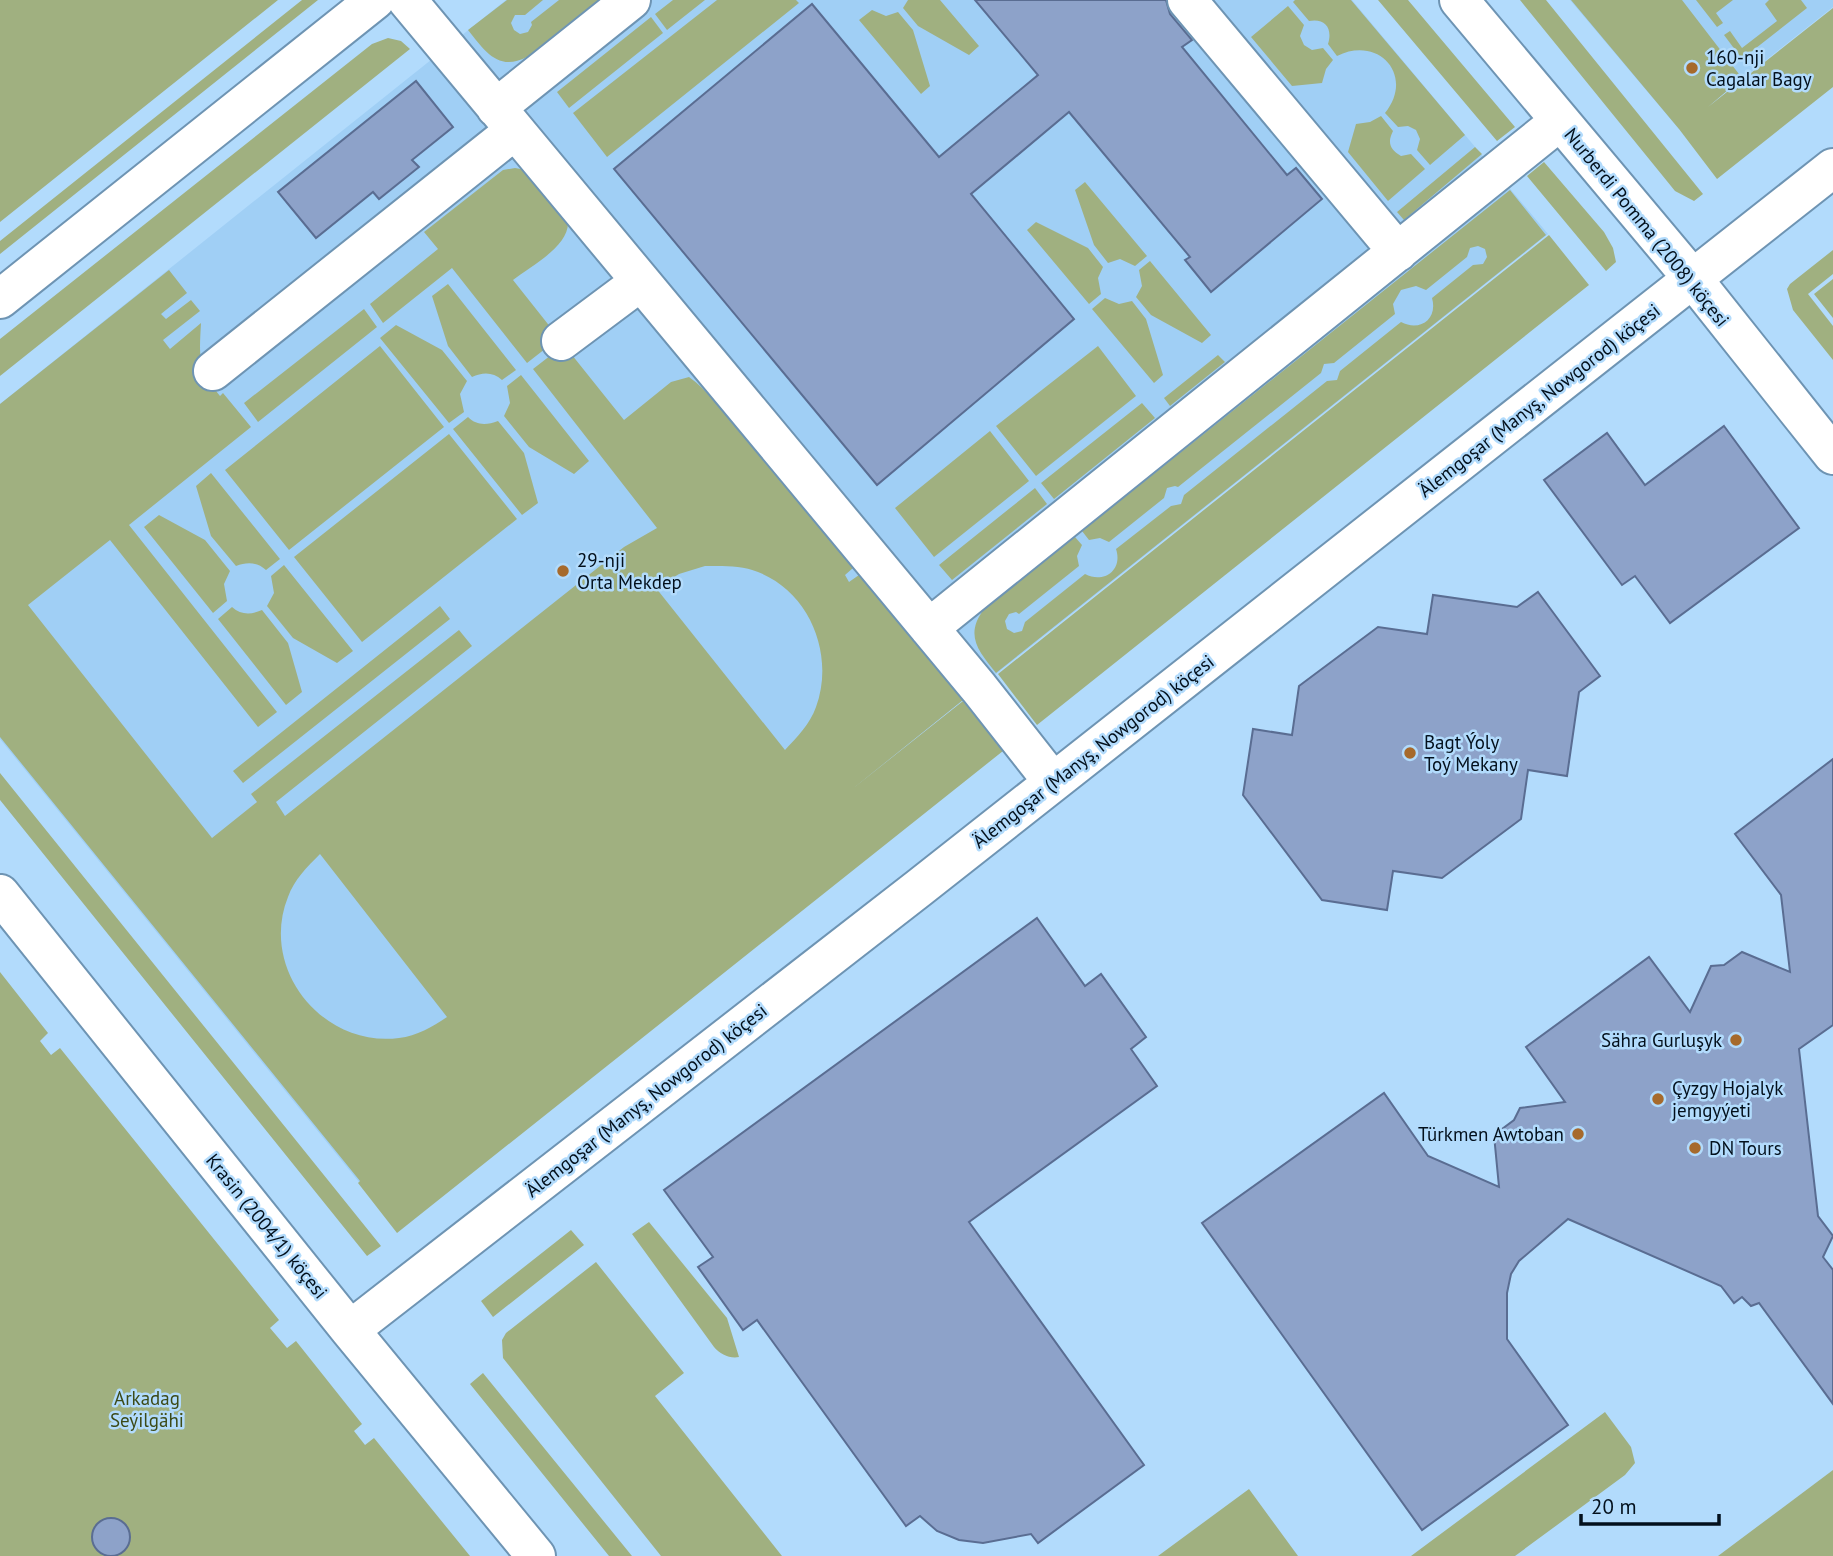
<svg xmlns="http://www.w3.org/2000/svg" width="1833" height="1556" font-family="'PT Sans',sans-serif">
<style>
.built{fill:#a0cff5}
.green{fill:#a0b080;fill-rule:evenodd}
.building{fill:#8da2c9;stroke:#5a6d92;stroke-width:2}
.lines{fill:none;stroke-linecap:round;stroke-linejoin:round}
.minor-casing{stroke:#6e94b3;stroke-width:42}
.minor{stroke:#fff;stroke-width:38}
.poi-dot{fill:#a66a2c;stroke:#b2dbfc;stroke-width:2.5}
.labels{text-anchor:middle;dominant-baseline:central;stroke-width:5;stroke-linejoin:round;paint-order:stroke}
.poi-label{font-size:19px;fill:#03101c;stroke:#b2dbfc;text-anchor:start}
.street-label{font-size:19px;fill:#03101c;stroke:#b2dbfc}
.park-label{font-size:19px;fill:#3c4a17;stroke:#b2dbfc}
</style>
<rect width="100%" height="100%" fill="#b2dbfc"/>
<path class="built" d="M506 0H1352L1548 234 359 1182 0 739V404Z
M1570 0H1833V7L1679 129Z"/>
<path class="green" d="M0 0H278L0 222Z
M302 0H318L0 254V241Z
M507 0H543L525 15H515L511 23 514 30 520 34 528 32 532 25 531 22 559 0H599L527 57C498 72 485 51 468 30Z
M673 0H705L667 30 655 14Z
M717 0H796L799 3 607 157 573 113Z
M908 0H940L979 46 969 55 918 26 903 8Z
M1295 0H1351L1465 135 1430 165 1417 150 1420 139 1416 130 1408 126 1398 127 1385 113C1415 76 1379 35 1337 56L1328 44C1333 28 1325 18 1309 21L1293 2Z
M1378 0H1408L1515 127 1497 141Z
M1520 0H1546L1703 194 1694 201 1675 191Z
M1571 0H1682L1742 78 1708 107 1833 8V87L1717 179 1679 129Z
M1696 0H1733L1716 13 1723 23 1717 27Z
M1769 0H1801L1807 8 1742 59 1724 35 1730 31 1742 48 1777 21 1765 4Z
M1288 6 1304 25 1300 36 1304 45 1312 50 1323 48 1333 60 1326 69 1322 83 1292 86 1251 37Z
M872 10 886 16 898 12 913 30 930 86 921 94 859 20Z
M651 17 663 33 569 108 557 92Z
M388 38 401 41 410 49 0 376V339L372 44Z
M1381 116 1393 131C1387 143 1390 149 1401 156L1411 154 1425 169 1388 201 1348 152 1356 124 1370 122Z
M1475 147 1482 154 1404 220 1397 212Z
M1544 162 1604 232 1613 248 1616 262 1606 271 1527 176Z
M515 168 526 170 568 223C568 247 531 266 513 280L559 338 527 363 452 268 383 323 370 304 438 249 424 232 494 177 503 170Z
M1085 182 1147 256 1135 266 1120 259 1108 263 1094 245 1075 190Z
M1510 190 1546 235 996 673C979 651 964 636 984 609L1075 537 1082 545 1077 556 1079 566 1019 614 1016 612 1009 614 1005 621 1007 629 1014 633 1022 631 1025 622 1085 574C1104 584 1123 570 1116 549L1171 506 1181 504 1184 495 1327 381 1337 380 1340 371 1401 322C1420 332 1438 319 1432 298L1473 265 1483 264 1487 257 1485 249 1478 246 1470 248 1467 257 1426 290 1416 286 1401 290 1393 304 1395 314 1334 363 1324 364 1321 373 1178 487 1175 486 1167 488 1164 498 1109 542 1100 538 1089 540 1082 531Z
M1036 222 1088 248 1103 267 1098 278 1101 294 1089 304 1027 230Z
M1549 235 1589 285 1037 725 998 674Z
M1833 250V274L1808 294 1833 326V360L1793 310 1787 289 1790 284Z
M1150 261 1211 335 1202 343 1151 315 1136 297 1142 286 1139 270Z
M169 270 187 293 161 314 166 319 191 300 200 311 163 340 170 349 201 323C199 359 198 367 220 396L223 393 251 427 129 525 277 712 258 727 110 540 28 605 212 838 257 802 251 794 459 630 472 646 276 802 285 816 624 547 657 528 533 369 564 345 624 420 671 382 689 377C708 390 720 411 740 424L853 568 845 575 849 582 859 575 963 700 851 790 963 701 1003 751 397 1233 358 1183 360 1181 0 737V404ZM705 566C723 566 741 565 758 572 810 592 835 655 816 707 810 724 797 737 785 750L656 588 679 574ZM320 854 447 1017C432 1027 417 1036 399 1038 323 1048 259 969 288 897 294 880 307 867 320 854Z
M1833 279V318L1814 294Z
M448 284 516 370 502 380C493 372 483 372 472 377L448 346 432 296Z
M1105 298 1119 304 1132 301 1146 319 1163 375 1154 383 1092 309Z
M364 309 377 327 258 422 244 403Z
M396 325 442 350 467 381 460 394 464 412 449 423 380 338Z
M380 346 444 427 289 550 225 470Z
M1098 346 1136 396 1036 476 996 426Z
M1218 355 1225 362 1170 406 1164 398Z
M521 375 589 461 574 474 529 447 504 416 510 403 507 386Z
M1142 403 1155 418 1054 499 1041 483Z
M468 417C477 426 487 425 498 421L524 453 538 503 522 515 453 429Z
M990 431 1029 481 934 557 895 508Z
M449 434 517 519 362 642 294 557Z
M211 473 280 559 266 570C257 562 247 562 236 566L211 536 196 486Z
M1035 488 1047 504 952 580 939 565Z
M159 515 205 540 230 571 224 584 227 601 213 613 144 527Z
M284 565 353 651 337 663 293 638 267 606 274 593 271 576Z
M440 606 450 619 243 783 233 771Z
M232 607C241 615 251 615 262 610L288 643 302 692 286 705 218 619Z
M0 773 381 1246 367 1256 0 800Z
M0 972 48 1033 40 1041 51 1055 60 1048 279 1320 270 1328 287 1348 296 1341 362 1424 354 1431 365 1445 374 1438 470 1556H0Z
M649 1222 727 1318 739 1357C730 1359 720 1354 714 1347L632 1234Z
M571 1230 584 1245 493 1317 481 1301Z
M596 1262 684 1373 655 1396 782 1556H661L503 1358 502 1340 506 1333Z
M483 1373 632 1556H609L470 1384Z
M1605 1412 1631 1447 1635 1463 1625 1475 1515 1556H1411Z
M1833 1470V1556H1718Z
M1249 1489 1298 1556H1158Z"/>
<path class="building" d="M975 0H1166L1170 14 1192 40 1182 47 1287 175 1296 168 1322 199 1211 292 1185 260 1190 257 1069 112 971 194 1074 319 877 485 614 169 812 4 939 157 1038 75Z
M416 81 453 127 412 160 419 167 379 199 373 192 316 238 278 192Z
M1724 426 1799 528 1670 623 1635 576 1622 585 1544 480 1607 433 1645 485Z
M1538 592 1600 676 1579 692 1567 776 1528 770 1521 819 1442 878 1393 871 1387 910 1322 900 1243 795 1253 729 1292 735 1299 686 1378 627 1427 634 1433 595 1517 607Z
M1833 759V1025L1799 1049 1818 1216 1833 1236 1823 1257 1833 1270V1404L1759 1303 1751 1306 1742 1297 1734 1303 1721 1286 1568 1219 1519 1261 1511 1274 1507 1293V1339L1568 1425 1422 1530 1202 1223 1384 1093 1428 1156 1499 1187 1494 1135 1514 1120 1520 1108 1565 1102 1526 1047 1649 957 1690 1012 1711 966 1724 965 1742 952 1790 972 1781 895 1735 834Z
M1037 918 1085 986 1101 974 1146 1037 1131 1049 1157 1086 969 1222 1144 1465 1038 1543 1031 1534 983 1543 959 1540 937 1531 920 1516 906 1526 757 1320 743 1330 698 1267 713 1257 664 1190Z
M92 1537a19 19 0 1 1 38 0a19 19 0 1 1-38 0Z"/>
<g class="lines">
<defs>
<path id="minor" d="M407 0 979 688 1053 782
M1187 0 1398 252
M1459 0 1693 279 1833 455
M496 108 631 0
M0 299 375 0
M561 341 640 282
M213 371 514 131
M929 628 1560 121
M0 894 350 1330 536 1556
M350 1330 919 888 1833 168"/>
</defs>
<use href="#minor" class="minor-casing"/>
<use href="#minor" class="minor"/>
</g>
<g class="poi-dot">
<circle cx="1692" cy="68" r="7"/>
<circle cx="563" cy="571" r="7"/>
<circle cx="1410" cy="753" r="7"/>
<circle cx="1736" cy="1040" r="7"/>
<circle cx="1658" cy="1099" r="7"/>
<circle cx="1578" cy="1134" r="7"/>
<circle cx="1695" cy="1148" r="7"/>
</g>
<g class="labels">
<g class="poi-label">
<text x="1706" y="57">160-nji<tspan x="1706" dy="22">Cagalar Bagy</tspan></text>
<text x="577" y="560">29-nji<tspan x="577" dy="22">Orta Mekdep</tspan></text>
<text x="1424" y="742">Bagt Ýoly<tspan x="1424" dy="22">Toý Mekany</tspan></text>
<text x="1722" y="1040" text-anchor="end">Sähra Gurluşyk</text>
<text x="1672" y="1088">Çyzgy Hojalyk<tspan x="1672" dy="22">jemgyýeti</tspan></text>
<text x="1564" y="1134" text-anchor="end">Türkmen Awtoban</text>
<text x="1709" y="1148">DN Tours</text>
</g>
<g class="street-label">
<text transform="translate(1647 227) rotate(51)">Nurberdi Pomma (2008) köçesi</text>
<text transform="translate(1539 400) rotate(-38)">Älemgoşar (Manyş, Nowgorod) köçesi</text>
<text transform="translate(1093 751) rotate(-38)">Älemgoşar (Manyş, Nowgorod) köçesi</text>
<text transform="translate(646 1100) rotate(-38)">Älemgoşar (Manyş, Nowgorod) köçesi</text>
<text transform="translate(267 1226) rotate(51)">Krasin (2004/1) köçesi</text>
</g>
<g class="park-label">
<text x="147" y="1398">Arkadag<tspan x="147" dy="22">Seýilgähi</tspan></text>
</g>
</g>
<path d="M1581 1514v10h138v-10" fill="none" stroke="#03101c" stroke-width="3.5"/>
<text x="1591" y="1514" font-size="21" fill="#03101c" stroke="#b2dbfc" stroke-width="5" paint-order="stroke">20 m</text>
</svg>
